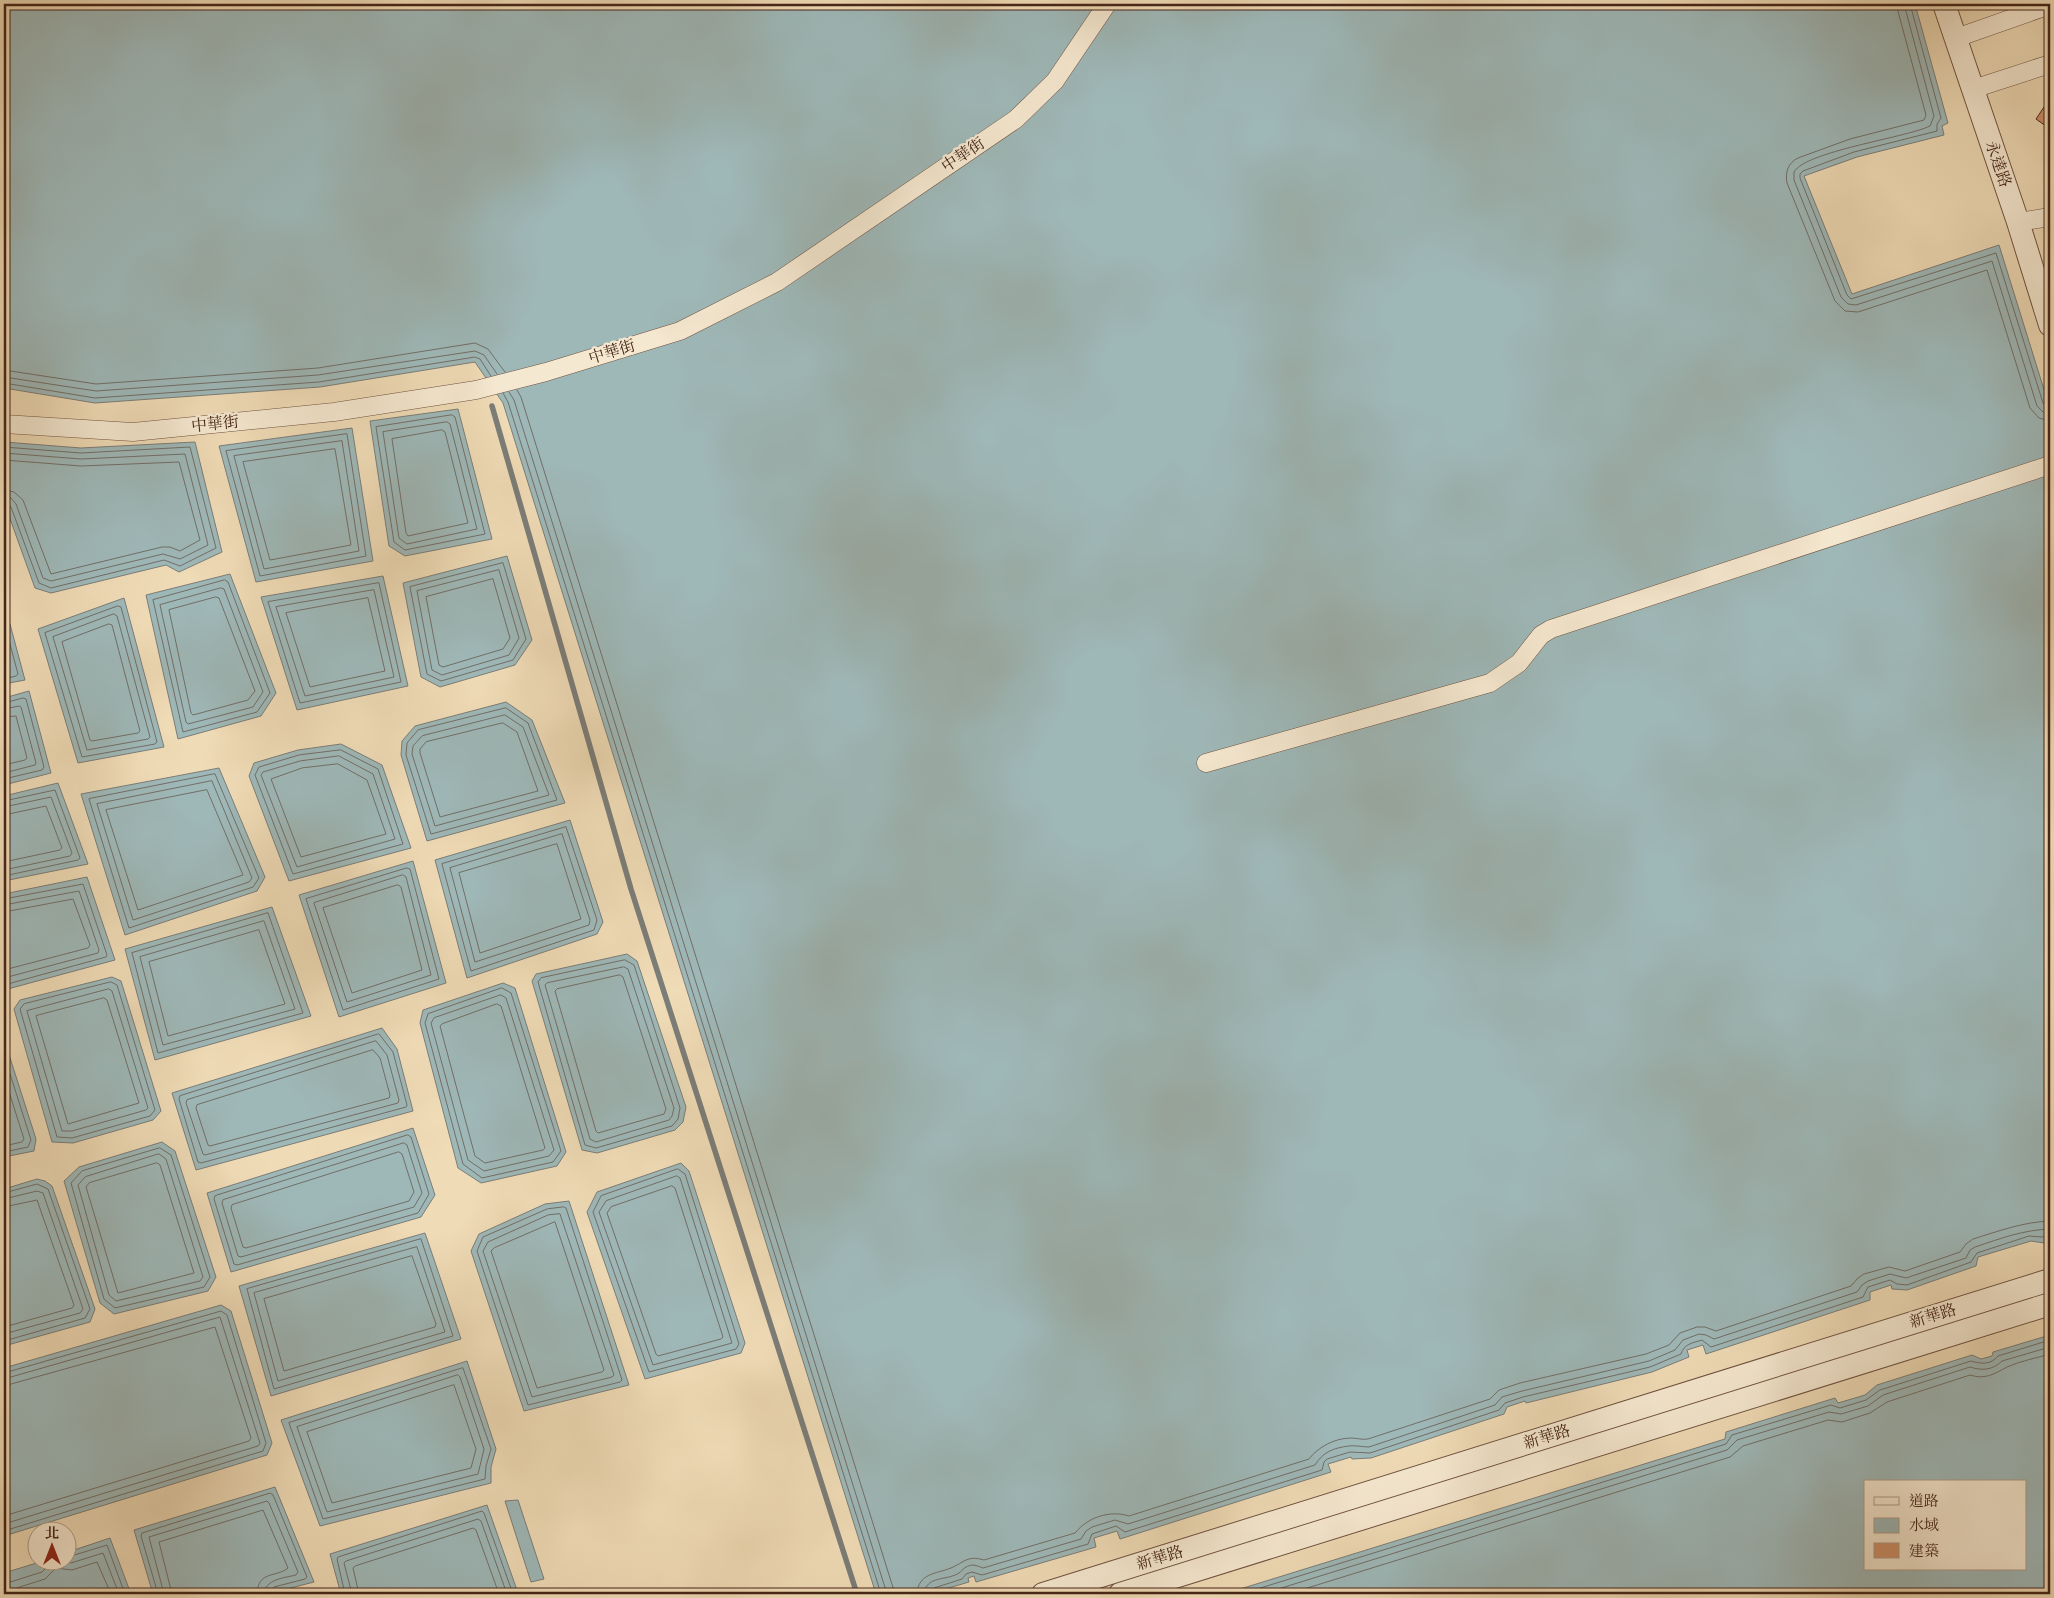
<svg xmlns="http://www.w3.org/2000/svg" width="2054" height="1598" font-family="'IM FELL Double Pica','Noto Serif TC',serif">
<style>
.water{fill:#9eb8b8;stroke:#7b7d78;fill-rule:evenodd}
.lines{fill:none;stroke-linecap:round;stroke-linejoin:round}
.shore{stroke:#726e68;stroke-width:1}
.stream{stroke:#7b7d78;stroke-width:5.5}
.building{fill:#d09169;stroke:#462518}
.minor-casing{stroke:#705240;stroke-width:19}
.tertiary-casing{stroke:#705240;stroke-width:24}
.minor{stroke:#f5e8d0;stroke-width:18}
.tertiary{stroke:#f5e8d0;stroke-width:22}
.labels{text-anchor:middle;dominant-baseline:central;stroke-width:4.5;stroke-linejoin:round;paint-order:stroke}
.street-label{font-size:16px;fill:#462518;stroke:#f5e8d0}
</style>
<rect width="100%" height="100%" fill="#efdbb6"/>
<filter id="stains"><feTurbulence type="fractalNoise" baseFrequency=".004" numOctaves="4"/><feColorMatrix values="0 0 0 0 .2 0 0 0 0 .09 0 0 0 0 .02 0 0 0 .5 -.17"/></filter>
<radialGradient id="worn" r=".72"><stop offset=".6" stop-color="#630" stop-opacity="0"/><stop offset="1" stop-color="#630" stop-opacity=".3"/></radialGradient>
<path class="water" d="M4 4H1915L1948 123 1942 126 1944 135 1857 157 1804 176 1852 294 1999 245 2050 409V1239L2044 1243 2031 1241 1978 1257 1976 1266 1907 1290 1892 1289 1891 1285 1870 1292V1300L1706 1354 1703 1345 1687 1350 1689 1357 1652 1372 1526 1403 1525 1401 1507 1407 1504 1414 1371 1458 1352 1459 1351 1457 1328 1464 1331 1472 1120 1539 1117 1531 1094 1538 1096 1547 976 1582 974 1576 968 1578 969 1582 928 1594H876L503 403 475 362 320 387 95 403 4 388Z
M458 409 492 539 405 556 389 546 370 421Z
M352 428 373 561 256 582 219 446Z
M4 442 81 448 195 442 222 552 179 572 166 565 51 593 35 588 4 502Z
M507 556 532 640 515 665 440 687 421 677 403 583Z
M230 574 276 693 261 716 178 739 146 595Z
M383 576 408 686 297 710 261 597Z
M124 598 164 747 78 763 38 629Z
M4 602 25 680 4 684Z
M29 691 51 773 4 785V698Z
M506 702 532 720 565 803 427 841 401 755 402 741 415 726Z
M341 744 382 765 411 848 289 881 249 776 254 763 298 750Z
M219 768 265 877 257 891 125 935 81 794Z
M58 783 88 864 4 881V796Z
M570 820 603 922 597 934 467 978 435 860Z
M413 861 446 983 339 1017 299 895Z
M87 877 115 960 4 990V894Z
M272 907 311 1016 155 1060 125 949Z
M627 954 637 961 686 1107 683 1122 675 1130 597 1153 582 1150 532 981 536 974Z
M112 977 121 981 161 1111 153 1120 73 1143 52 1142 14 1009 20 1000Z
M503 983 515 988 566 1152 557 1166 481 1183 458 1168 420 1023 423 1010Z
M382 1028 397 1049 413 1111 196 1170 172 1093Z
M4 1039 36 1139 34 1151 4 1157Z
M413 1128 435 1195 421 1217 231 1272 207 1193Z
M162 1142 175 1151 216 1277 208 1291 114 1314 100 1303 64 1181 79 1167Z
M681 1163 689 1171 745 1343 741 1353 645 1379 587 1212 597 1192Z
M37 1179 45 1181 52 1186 95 1309 90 1322 4 1346V1189Z
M569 1201 629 1385 524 1411 471 1251 479 1234 545 1204Z
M425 1233 461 1339 271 1396 239 1286Z
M221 1305 231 1311 272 1443 267 1455 4 1536V1368Z
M2050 1335V1594H1224L1725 1439 1726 1432 1835 1398 1838 1403 1865 1395 1877 1385 1972 1355 1981 1359 1992 1356 1993 1352ZM1865 1482H2025V1569H1865Z
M467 1361 496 1449 491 1467V1483L320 1526 281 1420Z
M275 1487 314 1582 267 1594H153L134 1530Z
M518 1500 544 1579 531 1582 505 1501Z
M487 1505 518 1593 341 1594 330 1554Z
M110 1538 131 1594H4V1573L43 1561 68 1560V1552Z"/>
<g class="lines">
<path class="shore" d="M1896 4 1926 115 1924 120 1850 139 1798 158C1788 163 1785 172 1787 183L1835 301 1845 311 1858 312 1987 270 2030 408 2039 418 2050 421
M1904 4 1934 116 1930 126C1905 138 1806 151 1794 172V180L1841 297 1848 304 1856 305 1992 261 2037 406 2043 412 2050 414
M1910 4 1941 118 1937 124V131L1854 152 1803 171 1800 174V178L1847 295 1851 299 1996 253 2043 403 2046 407H2050
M4 370 96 384 318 368 475 343 488 349 505 372
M4 377 96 391 318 375 475 351 484 355 497 374
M4 383 95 398 319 382 475 357 480 359 491 376
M517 390 521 397 895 1594
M509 392 514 400 887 1594
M503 393 508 402 881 1594
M452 415 455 417 485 534 405 550 394 542 376 427Z
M447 422 450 424 477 529 407 544 399 538 383 432Z
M442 430 445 432 468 523 408 536 406 533 392 439Z
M347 434 366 556 260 576 226 451Z
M342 441 359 551 264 569 234 456Z
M4 447 81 453 190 447 216 548 180 566 164 560 51 588 39 583 11 507 4 503
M335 449 351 545 270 560 243 462Z
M4 453 81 459 185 454 208 545 180 559 163 554 51 581 43 578 16 504 11 498 4 497
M4 460 81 466 179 462 200 540 180 551 170 547H162L51 574 23 500 14 492 4 490
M503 563 526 639 513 660 441 681 427 674 410 587Z
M499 570 519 638 509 655 442 675 432 670 417 591Z
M493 579 510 638 503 649 443 667 439 665 426 597Z
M225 580 228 582 270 693 257 712 183 732 153 600Z
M379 583 401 682 300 703 268 602Z
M221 588 224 589 263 692 253 707 188 724 186 722 160 605Z
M374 590 394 677 305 696 276 607Z
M216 597 219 598 255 691 248 700 193 715 191 713 169 610Z
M368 598 385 671 310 687 286 613Z
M118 606 121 607 157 742 155 744 82 757 45 633Z
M114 614 117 616 150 737 148 739 87 750 53 637Z
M4 622 18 674 16 676 4 679
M109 624 112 625 140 731 138 733 92 741 90 740 62 642Z
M4 703 23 698 26 699 44 767 42 770 4 779
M506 708 528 723 557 800 431 834 406 755 407 743 418 730Z
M4 709 19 706 21 707 36 763 35 765 4 773
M505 715 523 727 549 795 435 826 412 754 413 746 422 736Z
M4 717 16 716 27 758 25 760 4 765
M503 723 517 732 538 791 440 817 420 753V749L426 742Z
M341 750 378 769 403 844 293 874 255 775 259 767 299 755Z
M339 756 373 774 395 839 297 867 261 775 263 772 300 761Z
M338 764 367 780 386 834 301 857 271 779 302 768Z
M215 774 259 878 253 887 129 928 89 799Z
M212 781 252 878 249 882 133 920 97 804Z
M207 790 243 875 138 910 106 810Z
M4 801 55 790 80 858 78 860 4 876
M4 807 51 797 72 853 70 856 4 870
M4 815 46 806 62 848 60 850 4 862
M566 827 597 920 594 930 471 971 442 864Z
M562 834 590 920 589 925 475 962 450 868Z
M557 844 581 919 480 953 459 873Z
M407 868 410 869 439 979 343 1010 306 899Z
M403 875 406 877 431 975 347 1002 314 903Z
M398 885 401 887 422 970 352 993 323 908Z
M4 899 83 884 107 955 106 957 4 985
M4 905 79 891 99 950 98 953 4 978
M4 912 73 899 90 945 88 948 4 970
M268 913 303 1013 158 1053 132 953Z
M264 921 295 1009 163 1045 140 957Z
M259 930 285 1004 168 1036 149 962Z
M625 960 634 965 680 1108 678 1119 672 1126 596 1148 585 1145 538 982 541 978Z
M624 967 628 969 674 1108 672 1116 669 1120 596 1142 590 1139 545 985 547 983Z
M620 975 623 977 666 1109 664 1114 598 1133 596 1131 555 991 557 989Z
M111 982 117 985 155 1110 150 1116 72 1138 57 1137 20 1009 24 1004Z
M502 988 511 993 561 1151 553 1162 482 1178 463 1164 425 1023 428 1014Z
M109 989 112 991 148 1108 146 1110 72 1131H62L27 1011Z
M501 995 506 998 554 1150 549 1156 484 1171 468 1160 431 1023 434 1018Z
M104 998 107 1000 139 1103 68 1124 36 1016Z
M497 1004 501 1006 545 1148 543 1150 485 1163 475 1156 440 1026 442 1024Z
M379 1034 393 1052 407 1105 406 1107 201 1163 198 1162 179 1099 180 1096Z
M376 1041 387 1055 399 1100 398 1103 205 1155 203 1154 186 1103 187 1100Z
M373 1050 380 1058 390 1095 389 1098 210 1146 208 1145 196 1108 197 1105Z
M4 1055 31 1140 28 1147 4 1152
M4 1076 24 1139 22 1142 4 1146
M408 1135 411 1137 429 1194 418 1213 237 1265 234 1264 214 1199 215 1196Z
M404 1143 407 1145 422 1193 414 1207 241 1257 238 1256 222 1203 223 1200Z
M160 1148 171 1155 210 1277 204 1287 115 1308 104 1299 71 1183 82 1171Z
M399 1152 402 1154 414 1192 409 1201 246 1248 243 1247 231 1208 232 1205Z
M159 1154 166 1159 203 1277 200 1281 116 1301 109 1295 78 1185 85 1177Z
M157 1163 160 1165 194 1273 118 1293 86 1187 89 1183Z
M678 1169 685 1174 739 1344 736 1349 649 1372 593 1212 601 1196Z
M677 1176 680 1178 732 1343 653 1365 599 1212 606 1201Z
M672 1186 675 1188 723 1337 721 1339 658 1356 656 1354 607 1213 611 1207Z
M4 1193 37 1184 48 1189 90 1309 85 1318 4 1341
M4 1199 37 1191 43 1193 83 1309 80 1313 4 1334
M4 1207 37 1200 74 1305 72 1308 4 1327
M564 1207 566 1208 622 1380 620 1382 528 1405 477 1251 483 1237 547 1209Z
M560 1214 614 1375 612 1377 532 1397 483 1251 488 1242 548 1215Z
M555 1222 604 1370 602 1372 537 1388 491 1251 494 1248Z
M421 1239 453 1336 274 1389 247 1289Z
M417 1247 445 1332 278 1381 254 1293Z
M412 1256 436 1324 435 1327 284 1371 264 1299Z
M463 1368 491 1449 486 1466 485 1479 323 1519 289 1423Z
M4 1373 221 1311 227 1315 266 1443 263 1451 4 1531
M458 1375 460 1377 484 1449 478 1474 327 1512 297 1427Z
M4 1379 220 1317 260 1443 258 1446 4 1524
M454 1385 476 1449 471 1468 332 1503 307 1432Z
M4 1386 215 1327 251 1438 249 1441 4 1516
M68 1557 107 1545 125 1594
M61 1560 71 1563 103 1553 119 1594
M4 1584 42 1572 47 1567 49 1560
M4 1592 45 1579 56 1568 72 1570 97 1562 111 1594
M158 1594 141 1536 142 1533 270 1493 273 1495 307 1577 305 1579 274 1587 270 1594
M164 1594 149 1537 267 1501 269 1503 298 1572 296 1575C284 1578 265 1579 264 1594
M172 1594 159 1542 263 1510 288 1568C276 1578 258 1570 257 1594
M345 1594 337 1559 338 1557 482 1511 484 1513 513 1594
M352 1594 344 1563 346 1561 478 1519 481 1521 507 1594
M359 1594 353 1568 355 1566 473 1528 476 1530 499 1594
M917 1594C918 1573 936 1574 951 1568 965 1562 967 1555 984 1560L1075 1533C1088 1517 1110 1510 1129 1516L1309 1459C1318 1447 1335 1438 1351 1438 1357 1438 1362 1440 1368 1439L1490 1399 1499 1390 1520 1383 1646 1354 1669 1345 1680 1333 1697 1327H1705L1716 1331 1851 1286 1858 1278 1864 1274 1889 1267 1905 1271 1960 1252 1966 1244 1973 1239C1999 1231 2023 1222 2050 1221
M924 1594C926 1575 947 1581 959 1573 963 1570 965 1566 972 1565 976 1565 980 1567 983 1568L1081 1539 1086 1531 1092 1527 1115 1520 1128 1524 1315 1465C1323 1452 1333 1448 1349 1446 1355 1445 1362 1447 1369 1447L1495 1405 1502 1397 1522 1391 1649 1361 1675 1350 1683 1340 1699 1334 1706 1335 1714 1339 1857 1292 1862 1285 1868 1281 1890 1274 1906 1278 1966 1258 1970 1250 1975 1247C2002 1238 2023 1230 2050 1229
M931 1594 934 1588 962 1579 966 1574 972 1572 982 1575 1088 1544 1092 1534 1116 1526 1125 1532 1322 1470 1324 1462 1327 1459 1350 1452 1370 1453 1499 1410 1505 1403 1523 1397 1650 1367 1681 1354C1684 1344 1692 1343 1702 1340L1711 1347 1863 1297 1868 1287 1890 1280 1897 1284 1907 1285 1971 1262 1977 1253 2029 1236 2042 1237 2050 1235
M1241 1594 1726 1444 1732 1435 1831 1405 1840 1408 1866 1400 1880 1390 1971 1361C1981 1364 1991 1365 1998 1356L2050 1340
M1262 1594 1727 1450 1737 1440 1829 1412 1841 1414 1868 1406 1883 1395 1970 1367C1982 1371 1993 1370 2002 1361L2050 1347
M1288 1594 1730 1457 1743 1446 1828 1420 1842 1422 1870 1413 1887 1402 1970 1375C1985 1380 1994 1374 2007 1367 2020 1361 2037 1358 2050 1354"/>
<path class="stream" d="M492 406 631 889 857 1594"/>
</g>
<path class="building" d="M2050 98V129L2036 119Z"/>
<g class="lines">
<defs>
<path id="minor" d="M1956 38 2050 5
M1973 89 2050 64
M2018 222 2050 217
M4 424 133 432 334 412 476 390 546 372 680 331 777 282 1016 119 1055 81 1107 4
M1206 763 1490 683 1519 663 1541 635 1551 629 2050 465"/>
<path id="tertiary" d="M1944 4 2018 222 2050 325
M1043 1594 2050 1280
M1120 1594 2050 1304"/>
</defs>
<use href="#minor" class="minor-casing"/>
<use href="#tertiary" class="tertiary-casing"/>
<use href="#minor" class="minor"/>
<use href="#tertiary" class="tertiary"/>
</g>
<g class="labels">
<g class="street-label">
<text transform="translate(963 155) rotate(-34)">中華街</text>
<text transform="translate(1998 164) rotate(71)">永達路</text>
<text transform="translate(612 352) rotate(-17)">中華街</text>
<text transform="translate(215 424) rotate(-6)">中華街</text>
<text transform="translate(1933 1316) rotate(-17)">新華路</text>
<text transform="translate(1547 1437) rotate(-17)">新華路</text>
<text transform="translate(1160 1558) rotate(-17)">新華路</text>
</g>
</g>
<rect width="2054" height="1598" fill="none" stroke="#efdbb6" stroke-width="20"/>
<rect x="5" y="5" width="2044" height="1588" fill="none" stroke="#462518" stroke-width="2.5"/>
<rect x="10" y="10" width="2034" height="1578" fill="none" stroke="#462518"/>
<rect x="1864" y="1480" width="162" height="90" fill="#f5e8d0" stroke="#af9a86"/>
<rect x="1874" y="1497" width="25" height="8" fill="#f5e8d0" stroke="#af9a86"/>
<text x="1909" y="1506" font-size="15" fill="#462518">道路</text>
<rect x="1874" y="1518" width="25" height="15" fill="#9eb8b8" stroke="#af9a86"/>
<text x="1909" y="1530" font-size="15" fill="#462518">水域</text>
<rect x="1874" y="1543" width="25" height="15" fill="#d09169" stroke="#af9a86"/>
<text x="1909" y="1556" font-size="15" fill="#462518">建築</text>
<g transform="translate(52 1546)"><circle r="24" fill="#f5e8d0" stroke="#af9a86"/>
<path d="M0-4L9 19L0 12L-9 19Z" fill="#8f2418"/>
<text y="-8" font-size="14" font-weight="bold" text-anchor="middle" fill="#462518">北</text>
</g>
<rect width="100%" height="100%" filter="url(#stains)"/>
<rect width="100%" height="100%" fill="url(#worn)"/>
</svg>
